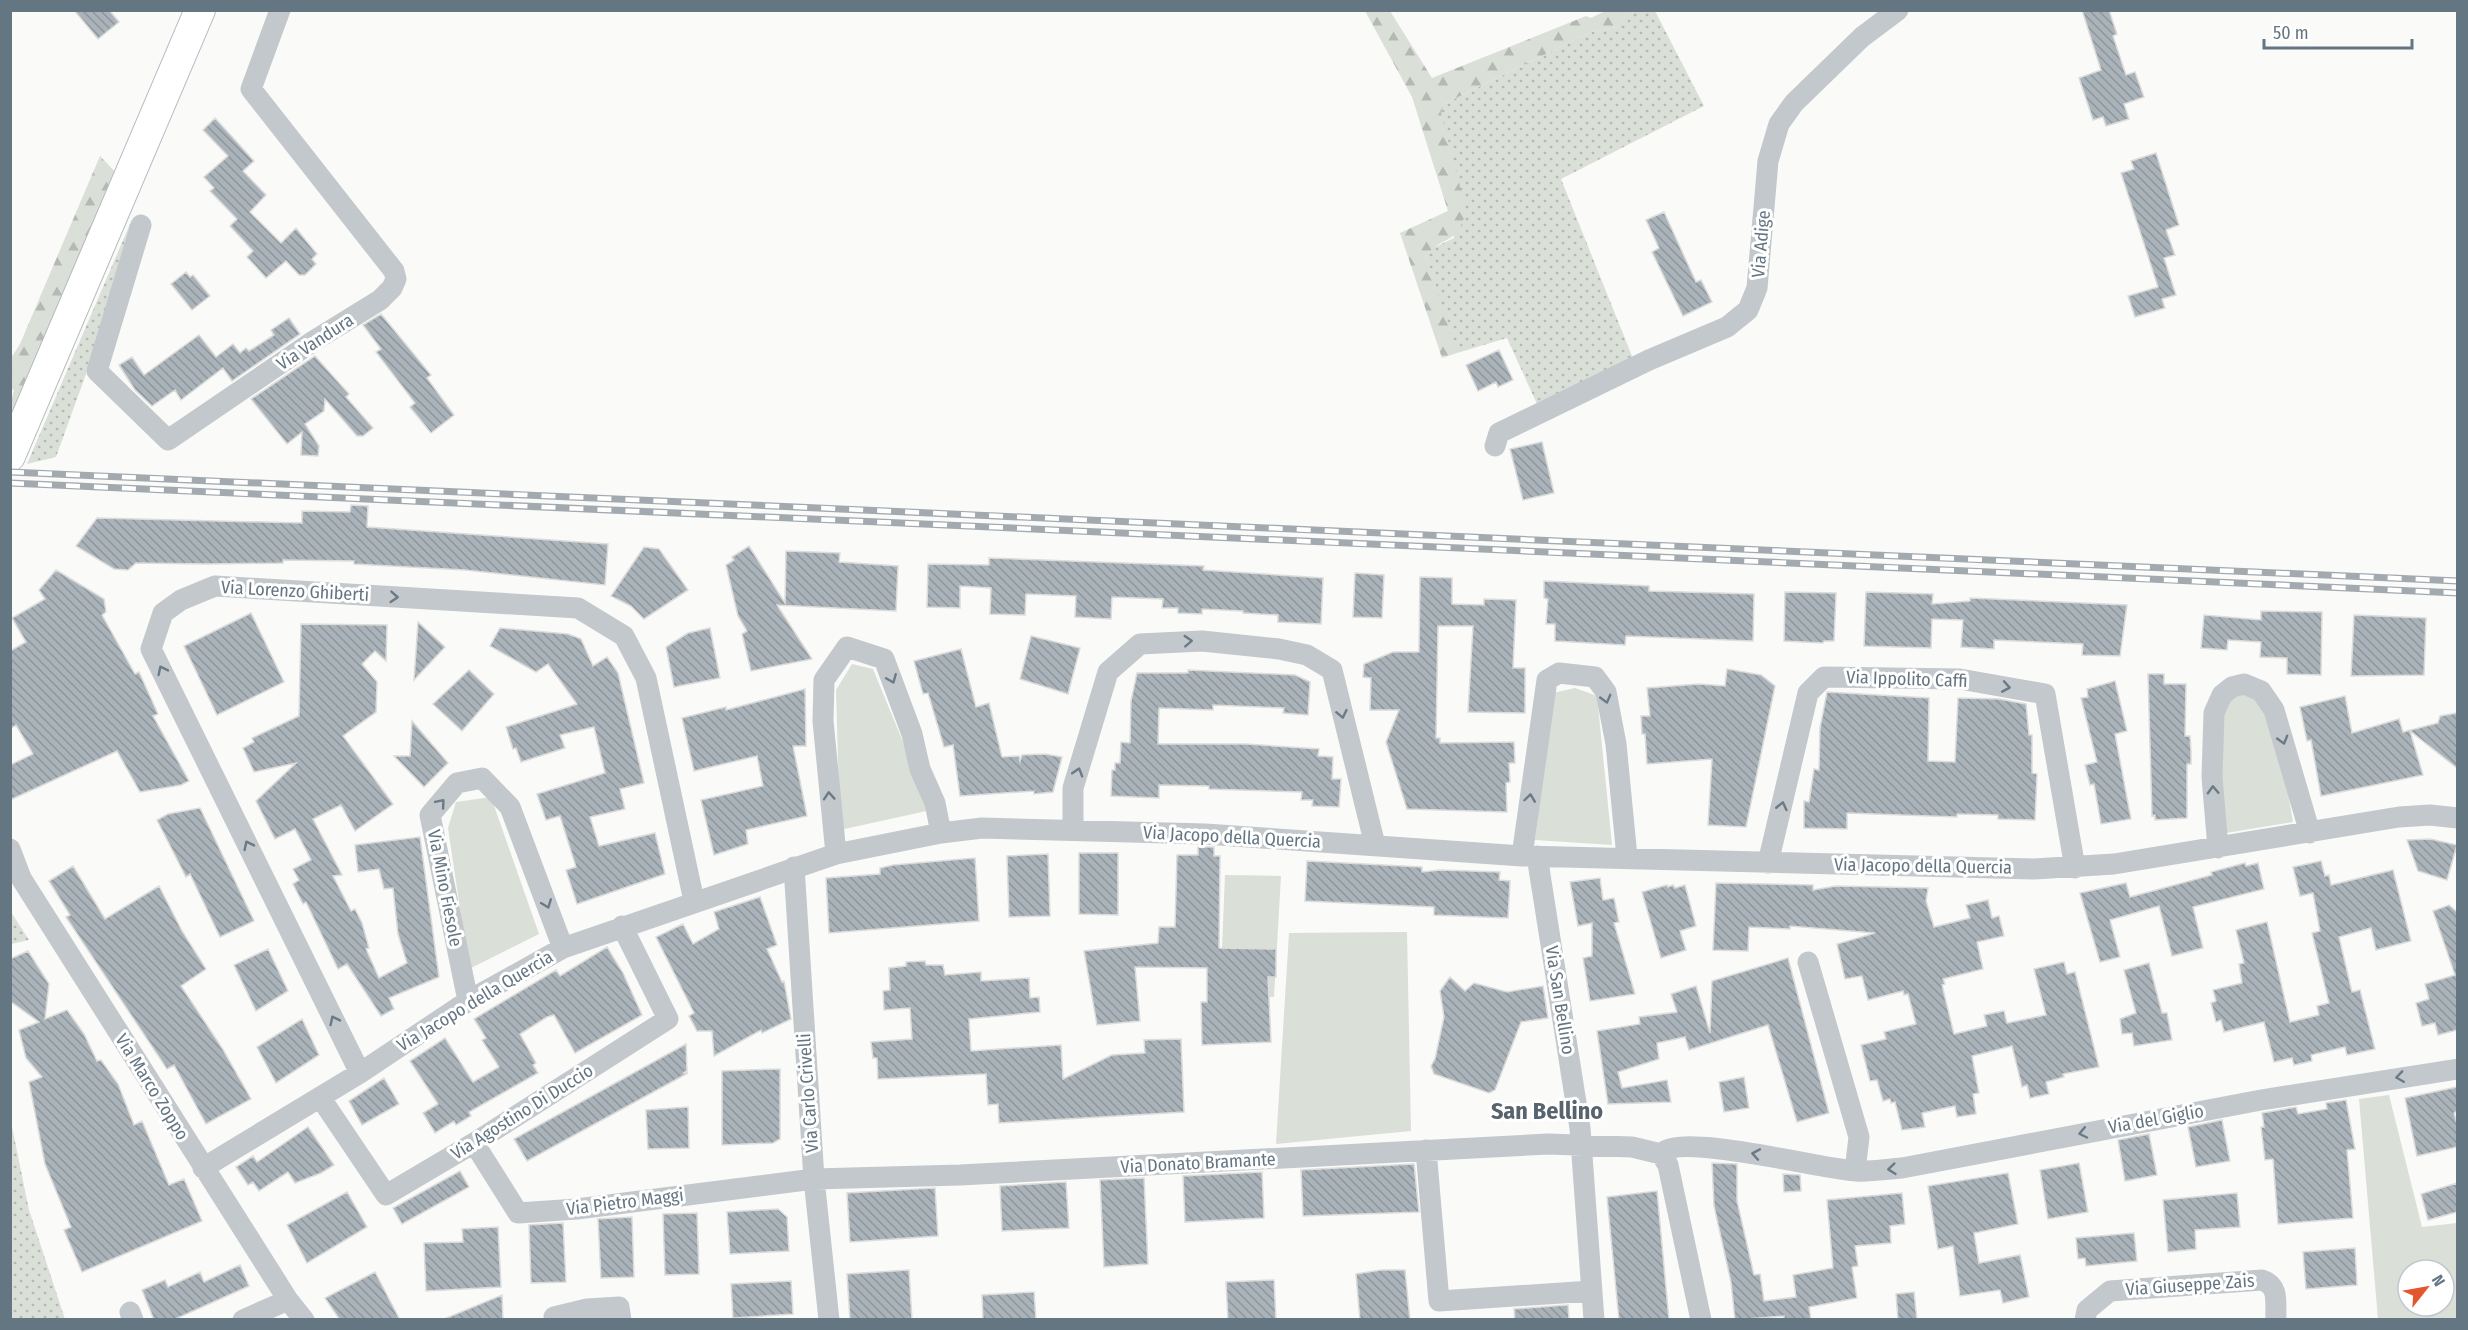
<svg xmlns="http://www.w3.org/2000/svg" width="2468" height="1330" font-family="'Fira Sans Condensed',sans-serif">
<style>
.grass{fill:url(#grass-dots)}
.forest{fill:url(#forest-firs)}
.park{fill:#dadfd7;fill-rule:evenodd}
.building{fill:url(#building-back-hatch);stroke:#dcdcda;stroke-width:1.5}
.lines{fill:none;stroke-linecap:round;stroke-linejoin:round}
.secondary-casing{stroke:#b3babf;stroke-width:32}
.street{stroke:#c3c8cc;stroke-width:21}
.secondary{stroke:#fff;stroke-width:30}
.rail-casing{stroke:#a2aab0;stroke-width:7}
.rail{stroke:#fff;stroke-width:4.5;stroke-dasharray:14;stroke-linecap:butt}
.oneway{stroke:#6a7a87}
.labels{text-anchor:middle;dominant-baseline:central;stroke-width:6;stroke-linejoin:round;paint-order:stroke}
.street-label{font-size:18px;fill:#657683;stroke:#fff}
.district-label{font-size:24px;font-weight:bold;fill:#57646e;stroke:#fff}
</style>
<defs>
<pattern id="grass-dots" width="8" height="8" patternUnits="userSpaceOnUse" patternTransform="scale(1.5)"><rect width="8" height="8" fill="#dadfd7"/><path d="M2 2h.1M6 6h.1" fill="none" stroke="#b4b9b4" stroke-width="1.8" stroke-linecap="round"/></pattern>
<pattern id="forest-firs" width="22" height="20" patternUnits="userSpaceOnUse" patternTransform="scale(1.5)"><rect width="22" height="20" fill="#dadfd7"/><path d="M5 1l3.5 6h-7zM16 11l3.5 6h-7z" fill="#b4b9b4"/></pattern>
<pattern id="building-back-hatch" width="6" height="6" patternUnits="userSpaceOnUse" patternTransform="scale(1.5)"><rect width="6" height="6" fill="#aab3b9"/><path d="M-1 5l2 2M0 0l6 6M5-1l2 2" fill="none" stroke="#8e969c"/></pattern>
</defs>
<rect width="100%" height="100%" fill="#fafaf8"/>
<path class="grass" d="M1636 11H1655L1704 106 1561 179 1636 366 1537 404 1507 338 1457 353 1451 340 1426 256 1433 248 1454 238 1441 113 1444 104 1591 32 1617 27 1627 15Z
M133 217 86 374 56 457 27 464Z
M10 912H11L29 940 11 944Z
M11 1122 29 1210 65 1319H11Z"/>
<path class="forest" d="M1365 11H1390L1432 78 1586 16 1591 18 1605 11H1636L1627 15 1617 27 1591 32 1444 104 1441 113 1466 210C1458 246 1444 234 1426 256L1457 353 1442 358 1400 233 1448 211 1412 97Z
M100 156 119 176 11 428V401L14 390 11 389V358L20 344Z"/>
<path class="park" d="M852 664 873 669 931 810 840 830 836 690Z
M1575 688 1597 696 1612 845 1535 840 1553 693Z
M2239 694 2262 700 2288 793 2293 822 2226 833C2222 790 2215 743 2226 701Z
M491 797 539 934 469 969 448 828 456 802Z
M1225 875 1281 876 1274 997H1220Z
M1407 932 1411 1131 1276 1144 1289 933Z
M2389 1095 2422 1227 2457 1223V1319H2378L2359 1099ZM2408 1270H2444V1306H2408Z"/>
<path class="building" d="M74 10H109L119 22 98 39Z
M2082 10H2109L2117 34 2113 36 2126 75 2135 72 2144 97 2124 104 2129 119 2106 126 2103 117 2093 120 2079 78 2101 70Z
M215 118 254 161 243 171 266 195 250 212 281 243 296 228 317 254 312 259 316 264 305 275H299L286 261 266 278 247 257 253 251 230 226 237 219 210 191 214 188 204 177 228 156 203 130Z
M2156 153 2179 225 2166 230 2175 255 2164 258 2176 295 2162 299 2165 308 2135 317 2128 296 2158 287 2121 173 2134 169 2131 161Z
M1664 212 1696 282 1701 280 1712 302 1683 316 1652 252 1659 248 1646 220Z
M186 272 190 277 193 275 210 296 192 310 171 284Z
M381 314 431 375 427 378 454 415 431 433 410 407 415 403 376 352 381 349 363 325Z
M289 318 300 334 232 381 223 368 181 400 175 390 152 406 135 390 119 365 132 357 144 375 199 335 216 357 233 344 240 353 246 348 249 351 274 335 271 330Z
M1499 350 1513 380 1498 387 1496 382 1478 391 1466 365Z
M315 356 349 394 346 397 373 428 363 436H357L325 399 324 411 305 424 319 446 318 456 301 455 302 432 287 444 251 399Z
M1542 442 1554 493 1523 500 1510 449Z
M351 505 368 506 367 527 608 544 605 585 465 570 354 564V561L283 560V563L208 564 136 563 128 570 114 569 76 546 97 518 302 523V511L350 512Z
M749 546 785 603 786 551 840 553 839 562 898 566 896 611 777 605 812 659 751 671 742 634 747 631 738 616 726 565 734 560 732 557Z
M644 547 659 549 688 590 644 619 631 606 611 596Z
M989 558 1204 566 1203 570 1323 578 1321 624 1278 622V615L1243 613V611L1202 609V614L1178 613V608H1162L1163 599 1112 597 1111 619 1075 617 1076 596 1026 594 1025 615 990 614 991 588 960 586V608L927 607 928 564 989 565Z
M56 570 104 599 106 612 102 615 135 674 139 672 158 714 153 716 189 781 181 785 140 792 117 751 10 800V765L33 754 16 725 10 729V651L26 642 12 618 45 599 39 590Z
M1355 573 1384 575 1382 618 1353 617Z
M1420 577 1452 578V604L1484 605V599L1516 600 1513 668H1525V713L1468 712 1473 626H1438L1436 738H1440V743L1514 742 1515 763H1509L1510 782 1506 783 1507 812 1407 809 1386 742 1399 710H1370L1371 678 1363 677 1364 664 1393 652H1419Z
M1544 581 1649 586V591L1754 594 1753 641 1626 636 1625 645 1555 641V624H1546L1548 599 1544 598Z
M1785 592 1836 593 1834 641H1824L1823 643 1784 641Z
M1866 592 1933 594 1932 604 1970 601V598L2127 605 2120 656 2082 655 2083 644 1994 640V649L1961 647 1963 620 1932 619 1931 648 1864 646Z
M2261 611 2322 612 2321 675 2287 674V658L2260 657 2261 642 2228 640 2227 650 2201 648 2204 615 2261 620Z
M251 613 284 682 217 715 184 646Z
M2354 615 2426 618 2424 675 2351 676Z
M418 622 445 647 414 680Z
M301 624 387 625 386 661 375 651 362 664 377 682 376 712 343 736 393 804 355 831 341 805 313 819 342 875 333 876 351 911 355 909 362 923 369 948 366 949 379 978 407 963 398 934 393 888 384 889 379 869 358 872 355 845 420 837 439 977 389 998 394 1009 381 1016 347 964 338 969 306 902 303 904 293 884 299 880 293 869 311 860 295 829 275 839 256 801 296 763 254 772 243 748 254 742 252 738 299 716Z
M500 628 568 634 581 639 593 666 607 657 618 673 644 783 620 789 625 809 590 817 599 846 655 833 665 874 577 904 566 870 576 867 560 816 546 820 537 794 605 773 594 727 560 735 565 748 521 762 516 748 513 749 506 727 577 704 548 664 536 672 490 646Z
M710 628 720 678 674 687 666 647 688 633Z
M1031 636 1080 648 1068 694 1020 679Z
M961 649 976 707 989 703 1002 757 1019 756 1020 761 1022 755 1045 754 1062 757 1053 792 1034 794V791L960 796 953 745 944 747 928 693 923 694 914 661Z
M1727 669 1761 675 1775 686 1746 827 1708 825 1712 759 1647 764 1645 734H1642L1641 716H1650L1647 688 1699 684 1725 686Z
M469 670 494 694 462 731 433 704Z
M1188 670 1295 675 1310 682 1308 715 1283 713 1284 708 1213 705V710L1159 708 1158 744H1246L1319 749 1318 756 1333 757 1332 779H1341L1339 807 1312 806 1313 800H1301L1302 792 1209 789V786L1159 785V798L1111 796 1112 770H1115V763H1120L1121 742 1130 743 1131 701 1137 673H1188Z
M2148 674H2164V684H2186L2185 736H2190L2191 752V764H2187V818L2155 820V815L2152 816Z
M2115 681 2127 731 2115 734 2131 819 2101 824 2094 784 2090 785 2085 765 2097 762 2081 698 2088 697 2087 689Z
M805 689 806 746H793L807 816 746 830 748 844 714 855 701 800 763 786 757 756 694 771 682 718 726 707V710Z
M1827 692 1929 698 1928 761 1955 762 1958 698 1999 699 2026 704 2029 735H2032V773L2037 774 2035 820 1998 819V815L1957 814V817L1847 813V829L1804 828V801L1809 802 1814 769 1819 770 1820 728Z
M2345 696 2352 733 2399 719 2403 732 2438 723 2440 716 2457 713V768L2410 731 2423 775 2321 796 2311 740 2307 741 2300 707Z
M412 721 448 763 424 787 394 756H410Z
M200 808 254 921 220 937 190 874 186 877 157 820 168 814Z
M2430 839 2457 845 2447 880 2418 871 2407 840Z
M1198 847H1214V856H1220L1219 948 1276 949V977H1268L1271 1042 1202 1045 1201 1002H1207V968L1135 967 1140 1021 1097 1025 1084 951 1158 943 1159 927H1175L1177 855H1198Z
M1079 853H1118V915L1079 914Z
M1048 854 1050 916 1009 917 1007 856Z
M975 858 979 921 829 933 826 878 880 874V868L893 865Z
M1307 861 1422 867V872L1440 870 1500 872 1499 880 1510 881 1508 918 1434 915V907L1305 901Z
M2321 861 2325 876 2329 875 2331 885 2393 870 2411 941 2376 950 2371 928 2339 937 2352 992 2360 990 2375 1049 2347 1055 2345 1047 2311 1055 2312 1061 2294 1065 2292 1058 2274 1062 2264 1022 2224 1032 2221 1020 2216 1022 2211 1003 2216 1001 2213 990 2242 983 2239 964 2244 963 2236 930 2267 922 2290 1022 2319 1015 2317 1006 2329 1003 2312 933 2320 931 2313 893 2300 896 2293 867Z
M2245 863 2246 866 2258 863 2264 889 2193 907 2203 948 2172 956 2159 906 2110 920 2120 957 2100 962 2080 893 2126 883 2130 897 2212 875 2211 872Z
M73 866 105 919 159 886 182 931 206 969 181 986 222 1048 251 1099 206 1124 174 1065 167 1069 66 917 70 915 49 881Z
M1600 878 1603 900 1614 898 1619 922 1614 923 1635 994 1590 1001 1583 958 1592 956V923L1578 926 1570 882Z
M1716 883 1813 885V890L1836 886 1928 888 1926 901 1934 927 1970 918 1966 905 1988 900 1992 918 1999 916 2004 936 1977 942 1983 969 1943 979 1945 984 1942 985 1954 1034 1987 1026 1984 1015 2004 1011 2007 1023 2046 1015 2034 969 2064 962 2067 974 2075 972 2099 1067 2063 1074 2064 1077 2046 1082 2049 1094 2030 1098 2027 1085 2022 1087 2012 1046 1972 1056 1979 1093 1973 1094 1976 1114 1957 1117 1955 1106 1922 1113 1925 1127 1902 1130 1895 1102 1891 1103 1890 1099 1883 1101 1877 1080 1870 1081 1861 1045 1886 1039 1884 1032 1916 1024 1908 994 1904 995 1903 991 1868 1000 1862 976 1845 979 1837 944 1875 933 1790 926V929L1749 927 1748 951 1713 950Z
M1667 885 1668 887 1673 885 1675 888 1685 885 1696 926 1680 931 1686 950 1661 958 1642 892Z
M760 897 777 945 767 949 782 982 784 981 791 1019 762 1033 761 1030 714 1056 712 1031H697L689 1016 694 1013 656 937 683 924 693 944 719 929 714 912Z
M2449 905 2457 912V1030L2438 1035 2435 1023 2422 1026 2416 1003 2429 999 2425 984 2455 975 2433 911Z
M607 947 623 973 642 1015 575 1053 554 1015 547 1017 520 1034 536 1063 533 1065 538 1073 469 1112 471 1116 456 1125 454 1121 435 1133 423 1113 438 1104 410 1061 445 1038 473 1082 499 1067 482 1040 486 1038 474 1019 556 970 560 976Z
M268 949 288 991 256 1011 234 965Z
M28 951 49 984 45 1019 67 1010 84 1034 97 1061 101 1060 118 1084 134 1125 142 1121 169 1185 184 1179 202 1221 82 1272 64 1230 71 1227 45 1164 29 1082 42 1077 26 1058 19 1030 39 1022 10 1001V959Z
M1788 958 1829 1113 1797 1122 1768 1025 1689 1050 1685 1037 1657 1043 1659 1059 1618 1072 1622 1088 1667 1080 1671 1102 1608 1104 1597 1031 1640 1024 1639 1017 1677 1012 1671 994 1696 986 1710 1033 1712 981Z
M925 961 926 965H943L945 975 981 972V981L1029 978 1030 998 1039 997 1040 1012 969 1019 971 1051 1061 1045 1063 1079 1112 1055 1145 1053 1144 1040 1181 1039 1184 1112 999 1123 998 1104 988 1105 986 1074 878 1079 877 1058H873L871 1042 912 1039 910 1008 884 1010 883 991 890 990 889 968 906 966V962Z
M2149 963 2162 1013H2167L2172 1040 2134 1046 2132 1033 2122 1034 2120 1019 2136 1013 2124 970Z
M1450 977 1465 991 1474 983 1507 992 1543 986 1548 1018 1521 1022 1495 1090 1489 1093 1434 1074 1431 1066 1435 1059 1444 1017 1440 991Z
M302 1019 319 1055 276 1083 257 1047Z
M686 1044 687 1071 683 1073H688L527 1161 514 1139Z
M780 1069V1139L773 1143 722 1145V1071Z
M1744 1077 1749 1108 1724 1112 1719 1082Z
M384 1078 399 1104 362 1125 349 1101Z
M2457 1087V1111L2454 1113 2457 1124V1147L2417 1156 2405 1098Z
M2346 1100 2355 1149 2347 1150 2353 1218 2278 1224 2273 1159 2265 1160 2261 1127H2264L2262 1113 2296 1107 2298 1114 2327 1109 2326 1103Z
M688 1107 689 1148 648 1149 646 1110Z
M2222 1120 2230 1161 2196 1167 2188 1127Z
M308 1127 334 1165 321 1173 295 1183 288 1172 259 1191 253 1182 248 1185 236 1167 253 1156 257 1162Z
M2149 1134 2157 1175 2125 1181 2118 1140Z
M1712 1163 1737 1164V1201L1754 1275 1760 1274 1764 1301 1796 1297 1793 1275 1833 1268 1827 1200 1902 1193 1905 1224 1890 1226 1891 1243 1855 1246 1858 1266 1852 1267 1857 1298 1809 1307 1811 1320H1784V1316L1735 1320 1731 1282 1714 1206Z
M2079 1163 2088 1212 2048 1219 2040 1170Z
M1414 1164 1419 1212 1303 1216 1301 1170Z
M460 1171 469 1187 402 1224 393 1208Z
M1262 1172 1264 1218 1185 1222 1183 1176Z
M2008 1173 2018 1224 1974 1233 1979 1263 2020 1255 2029 1297 2003 1303 2000 1290 1960 1296 1953 1246 1938 1249 1928 1186Z
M1783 1174 1800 1175 1801 1191 1784 1192Z
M1144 1178 1148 1264 1104 1267 1100 1180Z
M1066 1182 1069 1228 1002 1231 1000 1186Z
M2457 1183V1212L2428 1220 2421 1194Z
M935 1188 938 1236 850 1242 847 1193Z
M1657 1191 1669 1320H1619L1607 1197Z
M347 1192 367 1227 307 1263 287 1225Z
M2237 1193 2240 1227 2195 1230 2196 1249 2168 1252 2163 1200Z
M778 1209 787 1217 789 1251 730 1254 727 1212Z
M697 1213 699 1274 665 1275 663 1214Z
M632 1217 634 1277 601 1278 598 1219Z
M563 1223 566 1282 531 1283 529 1225Z
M498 1227 501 1287 426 1291 424 1243 463 1242 462 1229Z
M2134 1233 2137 1261 2086 1266 2085 1258 2078 1259 2076 1238Z
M2355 1248 2357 1285 2306 1289 2303 1252Z
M240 1265 249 1286 173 1320H154L142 1290 165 1280 168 1287 200 1272 204 1282Z
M909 1270 912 1320H850L847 1274Z
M1381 1270H1405L1410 1320H1360L1356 1274Z
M375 1272 400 1320H340L325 1298Z
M1274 1280 1276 1320H1228L1226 1282Z
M791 1281 793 1314 733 1318 731 1284Z
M1034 1292 1036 1320H983L982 1295Z
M1914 1292 1917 1320H1898L1896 1294Z
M502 1295 503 1320H444V1319Z
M1568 1305 1569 1320H1515L1514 1309Z"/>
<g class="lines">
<defs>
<path id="secondary" d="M10 456 200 10"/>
</defs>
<use href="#secondary" class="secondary-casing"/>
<path class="street" d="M141 225 97 371 168 440 312 342 380 300 392 288 396 279 394 271 251 89 280 10
M1495 446 1499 433 1649 360 1727 327 1748 310 1757 288 1768 161 1779 124 1794 103 1862 37 1898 10
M1073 830V788L1108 672 1140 644 1202 641 1279 649 1307 655 1332 670 1375 845
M2218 848 2212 777 2214 713 2222 695 2232 687 2244 684 2261 691 2274 710 2310 833
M10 849 21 878 288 1300 304 1320
M836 854 823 721 824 680 847 647 884 659 912 734 920 769 935 803 941 833
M1522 856 1547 680 1559 673 1595 677 1606 692 1616 744 1627 857
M1537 856 1580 1128 1594 1320
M1768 863 1808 693 1824 677 1960 679 2045 694 2075 868
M794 867 814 1179 829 1320
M1808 962 1859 1137 1855 1171
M468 1001 430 815 457 783 482 778 510 807 563 948
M360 1073 151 649 163 613 181 600 215 586 578 608 624 636 646 678 694 901
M320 1097 386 1195 474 1143 668 1019 622 926
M474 1143 518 1213 577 1209 814 1179 960 1175 1548 1144 1632 1147 1661 1154 1668 1165 1701 1320
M1426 1150 1439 1301 1591 1291
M1661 1154C1679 1131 1823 1170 1856 1171 1871 1172 1887 1169 1902 1168L2261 1100 2458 1069
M203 1168 360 1073 468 1001 563 948 836 854 941 833 982 828 1205 834 1522 856 2034 869 2114 864 2399 817 2430 815 2458 818
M130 1312 133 1320
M243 1320 288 1300
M555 1320 554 1317 587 1309 619 1307 621 1320
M2085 1320 2087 1310 2110 1291 2262 1280C2280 1286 2275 1303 2276 1320"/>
<use href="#secondary" class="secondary"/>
<defs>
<path id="rail" d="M10 472 2458 581
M10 483 2458 593"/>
</defs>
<use href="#rail" class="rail-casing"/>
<use href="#rail" class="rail"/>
</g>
<defs><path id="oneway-chevron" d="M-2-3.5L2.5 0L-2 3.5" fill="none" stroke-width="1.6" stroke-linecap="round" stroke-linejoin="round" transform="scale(1.5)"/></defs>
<g class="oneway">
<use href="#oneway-chevron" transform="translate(394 597) rotate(4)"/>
<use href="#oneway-chevron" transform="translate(1188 641) rotate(-3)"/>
<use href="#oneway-chevron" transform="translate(162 670) rotate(-116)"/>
<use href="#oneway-chevron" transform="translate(892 679) rotate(68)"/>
<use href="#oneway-chevron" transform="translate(2006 687) rotate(10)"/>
<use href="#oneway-chevron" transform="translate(1606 699) rotate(75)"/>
<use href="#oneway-chevron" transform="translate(1342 714) rotate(78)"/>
<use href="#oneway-chevron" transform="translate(2283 740) rotate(74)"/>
<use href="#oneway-chevron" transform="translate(1078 772) rotate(-73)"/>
<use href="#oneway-chevron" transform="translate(2213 790) rotate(-92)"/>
<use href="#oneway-chevron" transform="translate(829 796) rotate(-94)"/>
<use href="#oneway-chevron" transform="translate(1530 798) rotate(-82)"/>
<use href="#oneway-chevron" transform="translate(441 803) rotate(-50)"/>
<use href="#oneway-chevron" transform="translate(1782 806) rotate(-77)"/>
<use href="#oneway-chevron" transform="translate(248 845) rotate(-116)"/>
<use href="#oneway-chevron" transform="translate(547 904) rotate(69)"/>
<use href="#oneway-chevron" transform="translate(334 1020) rotate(-116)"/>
<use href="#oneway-chevron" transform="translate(2400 1077) rotate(172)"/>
<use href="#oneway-chevron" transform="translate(2083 1133) rotate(168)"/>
<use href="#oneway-chevron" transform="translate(1756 1154) rotate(-170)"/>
<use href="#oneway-chevron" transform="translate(1892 1169) rotate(174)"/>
</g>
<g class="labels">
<g class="street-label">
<text transform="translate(1761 244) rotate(-85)">Via Adige</text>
<text transform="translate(315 342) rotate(-33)">Via Vandura</text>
<text transform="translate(295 591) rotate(3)">Via Lorenzo Ghiberti</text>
<text transform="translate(1907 679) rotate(2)">Via Ippolito Caffi</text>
<text transform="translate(1232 837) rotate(3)">Via Jacopo della Quercia</text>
<text transform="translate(1923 866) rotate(1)">Via Jacopo della Quercia</text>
<text transform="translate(445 888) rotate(79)">Via Mino Fiesole</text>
<text transform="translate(1560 1000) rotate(81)">Via San Bellino</text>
<text transform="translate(475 1001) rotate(-31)">Via Jacopo della Quercia</text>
<text transform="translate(152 1087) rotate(58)">Via Marco Zoppo</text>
<text transform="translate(808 1093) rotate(-94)">Via Carlo Crivelli</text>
<text transform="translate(522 1112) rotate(-32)">Via Agostino Di Duccio</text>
<text transform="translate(2156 1119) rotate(-10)">Via del Giglio</text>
<text transform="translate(1198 1163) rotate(-3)">Via Donato Bramante</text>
<text transform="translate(625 1202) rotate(-7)">Via Pietro Maggi</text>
<text transform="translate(2190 1285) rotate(-4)">Via Giuseppe Zais</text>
</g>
<g class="district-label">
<text x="1547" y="1111">San Bellino</text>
</g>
</g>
<rect width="2468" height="1330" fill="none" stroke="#657683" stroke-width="24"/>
<g transform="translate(2426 1288) rotate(59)"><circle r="28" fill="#ffffff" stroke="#c1c8cd" stroke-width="1.5"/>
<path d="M0-4.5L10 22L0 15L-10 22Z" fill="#e4572e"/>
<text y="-9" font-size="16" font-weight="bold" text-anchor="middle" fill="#657683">N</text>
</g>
<path d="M2264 39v9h148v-9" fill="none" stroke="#657683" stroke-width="3"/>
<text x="2273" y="39" font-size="18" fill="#657683" stroke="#ffffff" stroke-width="4.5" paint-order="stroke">50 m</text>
</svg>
